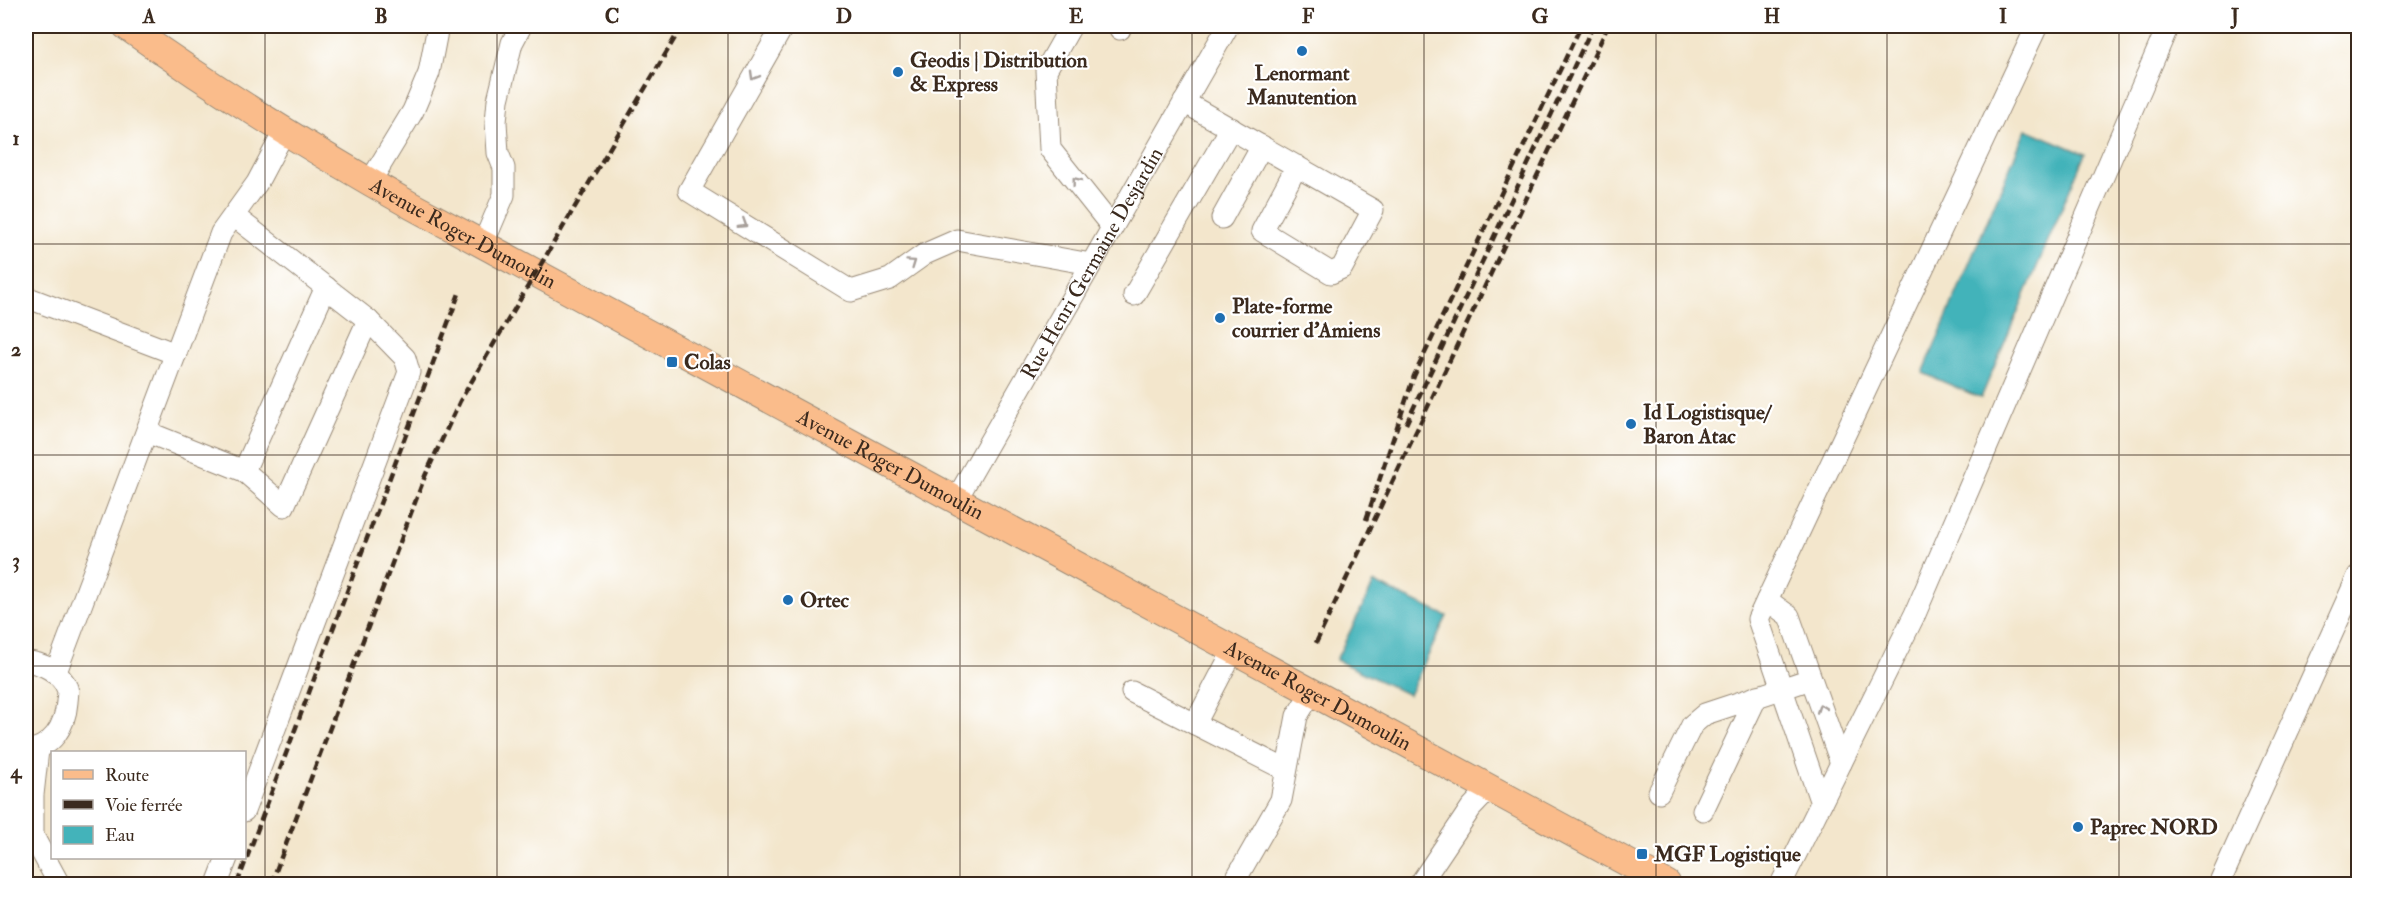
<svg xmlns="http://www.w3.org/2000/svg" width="2384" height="910" font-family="'IM FELL Double Pica',serif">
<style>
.water{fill:#43b3ba;stroke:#3f6e6c;stroke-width:1.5}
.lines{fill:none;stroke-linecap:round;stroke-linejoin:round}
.minor-casing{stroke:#978875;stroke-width:23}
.major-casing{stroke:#978875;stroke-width:29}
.minor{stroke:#fff;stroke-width:21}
.major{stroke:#fabc8b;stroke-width:27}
.rail{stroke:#3b2a1e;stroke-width:4.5;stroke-dasharray:9 4.5;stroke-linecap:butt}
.oneway{stroke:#a79f9a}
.grid{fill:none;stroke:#3b2a1e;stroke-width:1.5;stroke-opacity:0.55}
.poi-dot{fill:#1f6fb2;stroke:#fff;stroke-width:2}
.labels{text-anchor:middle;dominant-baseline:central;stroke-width:4.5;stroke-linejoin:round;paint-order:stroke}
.poi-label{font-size:21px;font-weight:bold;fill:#3b2a1e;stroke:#fff;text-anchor:start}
.street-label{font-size:21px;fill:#3b2a1e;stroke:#fff}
.neatline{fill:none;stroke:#3b2a1e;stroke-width:2}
.grid-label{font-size:20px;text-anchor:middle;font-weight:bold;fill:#3b2a1e}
</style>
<rect width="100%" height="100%" fill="#fff"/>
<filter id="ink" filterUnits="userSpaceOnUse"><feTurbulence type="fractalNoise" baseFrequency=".0167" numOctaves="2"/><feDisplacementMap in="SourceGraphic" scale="12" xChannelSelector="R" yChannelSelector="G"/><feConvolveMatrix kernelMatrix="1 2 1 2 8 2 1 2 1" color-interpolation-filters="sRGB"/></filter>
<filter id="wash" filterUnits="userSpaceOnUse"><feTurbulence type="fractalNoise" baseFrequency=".008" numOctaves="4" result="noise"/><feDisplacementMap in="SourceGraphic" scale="24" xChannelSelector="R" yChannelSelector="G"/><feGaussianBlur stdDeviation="1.35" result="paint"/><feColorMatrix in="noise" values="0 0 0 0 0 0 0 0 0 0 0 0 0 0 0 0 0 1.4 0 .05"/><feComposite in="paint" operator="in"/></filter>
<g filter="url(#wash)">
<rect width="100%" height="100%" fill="#f3e6cc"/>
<path class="water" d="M2026 129 2085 154 1981 398 1923 373Z
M1374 583 1447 616 1409 695 1336 660Z"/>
</g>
<g filter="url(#ink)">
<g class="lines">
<defs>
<g id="minor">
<path d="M783 26 689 191 851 291 890 279 925 254 957 240 1091 264"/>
<path d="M1071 26 1046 70 1050 149 1112 227"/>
<path d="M1120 29 1121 26"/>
<path d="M1184 102 1373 210 1342 268 1331 273 1262 231 1297 166"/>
<path d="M370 182 413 111 429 73 438 26"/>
<path d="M1222 218 1262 146"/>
<path d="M483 244 504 195V168L498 153 496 122 498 100 512 43 521 26"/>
<path d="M1134 295 1231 128"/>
<path d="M26 297 176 354"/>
<path d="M147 432 244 471 284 506 368 320 234 216"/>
<path d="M244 471 326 287"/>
<path id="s1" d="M956 500 1228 26"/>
<path d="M1767 600 2037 26"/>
<path d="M26 662C42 662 61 673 67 688 69 692 67 698 67 702 65 727 52 748 26 751"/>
<path d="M56 672 221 233 257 183 284 132"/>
<path d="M1132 692 1286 770"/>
<path d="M1195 724 1233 651"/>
<path d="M38 750 33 795V836L59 884"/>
<path d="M1659 792 1692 725 1705 714 1811 679"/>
<path d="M1821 803 1758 619 1767 600 1789 616 1841 763"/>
<path d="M1703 810 1757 696"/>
<path d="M244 811 409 372 405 358 368 320"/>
<path d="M217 884 227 858"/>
<path d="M1233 884 1281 800 1297 716 1311 693"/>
<path d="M1420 884 1471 808 1490 788"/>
<path d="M1781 884 1915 614 2168 26"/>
<path d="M2219 884 2358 576"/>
</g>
<g id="major">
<path id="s2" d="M126 26C218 92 313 150 412 206L1667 884"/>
</g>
</defs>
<use href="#minor" class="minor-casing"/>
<use href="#major" class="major-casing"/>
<use href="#minor" class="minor"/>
<use href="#major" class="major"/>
<path class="rail" d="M1406 424 1593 26
M1366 520 1414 376 1581 26
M1316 643 1608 26
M237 884 460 291
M271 884 425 476 460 401 682 26"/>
</g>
<defs><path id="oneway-chevron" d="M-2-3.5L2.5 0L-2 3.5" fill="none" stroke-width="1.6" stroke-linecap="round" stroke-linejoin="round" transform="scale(1.5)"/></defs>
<g class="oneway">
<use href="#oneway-chevron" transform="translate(754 76) rotate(120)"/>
<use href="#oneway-chevron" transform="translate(1076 181) rotate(-128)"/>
<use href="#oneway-chevron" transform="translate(743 224) rotate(32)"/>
<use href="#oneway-chevron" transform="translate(912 263) rotate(-35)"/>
<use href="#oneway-chevron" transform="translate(1821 708) rotate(-110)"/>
</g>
</g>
<path class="grid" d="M265 26V884M497 26V884M728 26V884M960 26V884M1192 26V884M1424 26V884M1656 26V884M1887 26V884M2119 26V884M26 244H2358M26 455H2358M26 666H2358"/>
<g class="poi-dot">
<circle cx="1302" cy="51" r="6"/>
<circle cx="898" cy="72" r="6"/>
<circle cx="1220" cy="318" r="6"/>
<rect x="666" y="356" width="12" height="12" rx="3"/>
<circle cx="1631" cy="424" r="6"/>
<circle cx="788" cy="600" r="6"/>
<circle cx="2078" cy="827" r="6"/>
<rect x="1636" y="848" width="12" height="12" rx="3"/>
</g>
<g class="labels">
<g class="poi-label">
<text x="910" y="60">Geodis | Distribution<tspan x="910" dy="24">&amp; Express</tspan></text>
<text x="1302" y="73" text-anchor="middle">Lenormant<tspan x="1302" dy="24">Manutention</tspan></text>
<text x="1232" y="306">Plate-forme<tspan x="1232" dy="24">courrier d'Amiens</tspan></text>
<text x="684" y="362">Colas</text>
<text x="1643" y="412">Id Logistisque/<tspan x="1643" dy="24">Baron Atac</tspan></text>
<text x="800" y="600">Ortec</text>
<text x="2090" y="827">Paprec NORD</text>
<text x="1654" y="854">MGF Logistique</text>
</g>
<g class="street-label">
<text stroke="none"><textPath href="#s2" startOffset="396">Avenue Roger Dumoulin</textPath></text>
<text stroke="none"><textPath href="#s1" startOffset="273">Rue Henri Germaine Desjardin</textPath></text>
<text stroke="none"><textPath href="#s2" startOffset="882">Avenue Roger Dumoulin</textPath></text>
<text stroke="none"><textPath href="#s2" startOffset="1368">Avenue Roger Dumoulin</textPath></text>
</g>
</g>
<rect width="2384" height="910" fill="none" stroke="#fff" stroke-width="66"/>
<rect x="51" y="751" width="195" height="108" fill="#ffffff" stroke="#b1aaa5" stroke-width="1.5"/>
<rect x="63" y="770" width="30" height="9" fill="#fabc8b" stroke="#b1aaa5" stroke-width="1.5"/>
<text x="105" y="781" font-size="18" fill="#3b2a1e">Route</text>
<rect x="63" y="800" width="30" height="9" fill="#3b2a1e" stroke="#b1aaa5" stroke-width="1.5"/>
<text x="105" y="811" font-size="18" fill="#3b2a1e">Voie ferrée</text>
<rect x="63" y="826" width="30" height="18" fill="#43b3ba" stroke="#b1aaa5" stroke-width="1.5"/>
<text x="105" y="841" font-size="18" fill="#3b2a1e">Eau</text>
<rect x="33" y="33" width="2318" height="844" class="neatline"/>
<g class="grid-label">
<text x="149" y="23">A</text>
<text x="381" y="23">B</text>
<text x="612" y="23">C</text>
<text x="844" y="23">D</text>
<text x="1076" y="23">E</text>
<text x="1308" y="23">F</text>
<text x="1540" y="23">G</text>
<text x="1772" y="23">H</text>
<text x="2003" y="23">I</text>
<text x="2235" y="23">J</text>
<text x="16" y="145">1</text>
<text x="16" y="356">2</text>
<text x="16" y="567">3</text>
<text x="16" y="778">4</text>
</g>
</svg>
